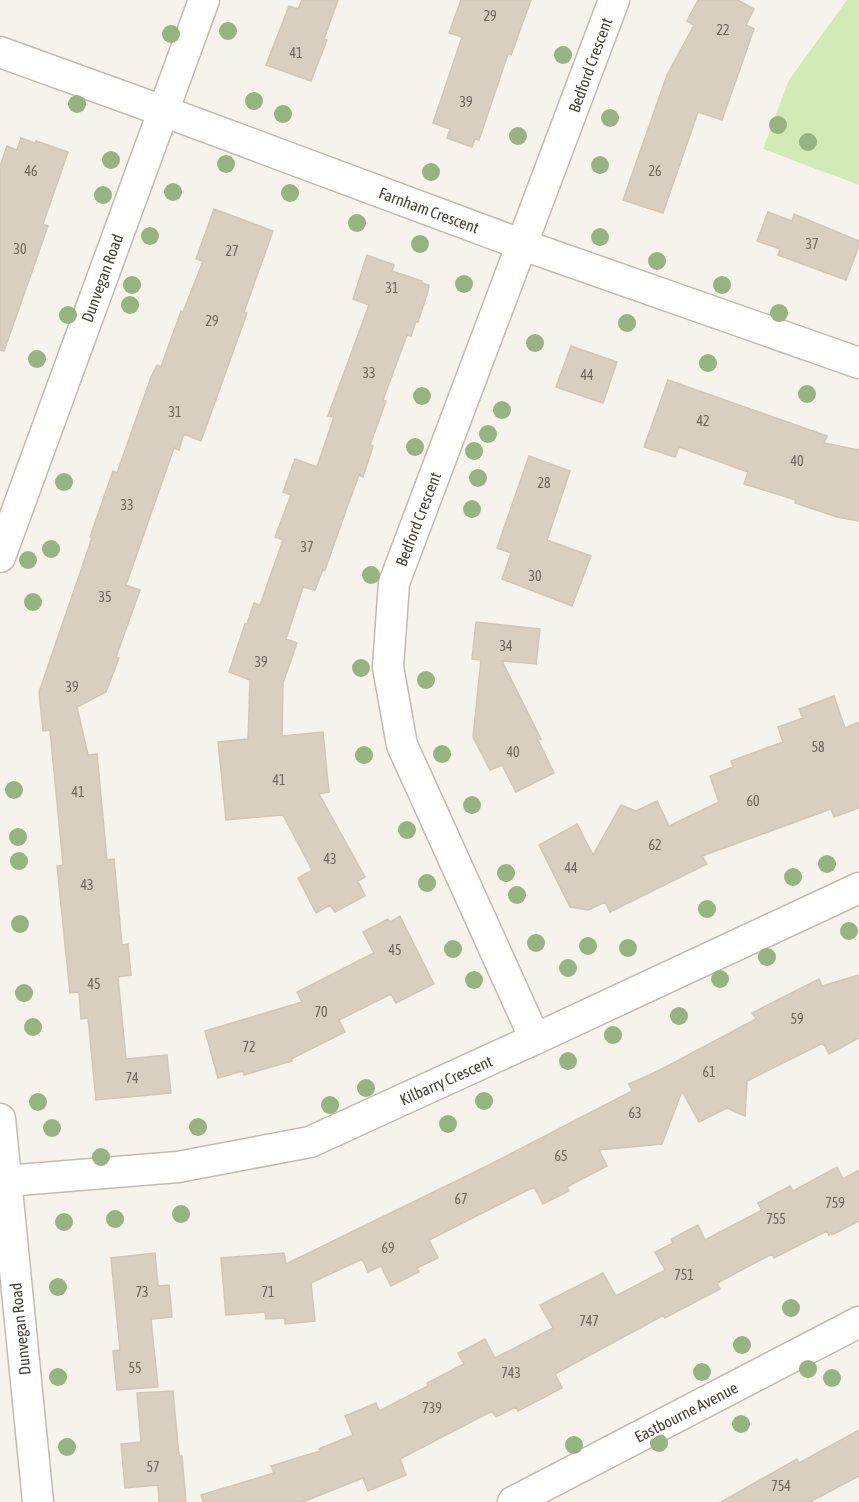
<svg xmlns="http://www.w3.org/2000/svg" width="859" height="1502" font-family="'Asap Condensed',sans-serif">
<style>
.green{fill:#d2eab5}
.building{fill:#d8cfc1;stroke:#d3c7b4;stroke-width:1.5}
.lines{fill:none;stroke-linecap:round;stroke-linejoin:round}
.street-casing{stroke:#c2bbae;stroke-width:33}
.street{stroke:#fff;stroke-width:30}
.tree{fill:#97b381}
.labels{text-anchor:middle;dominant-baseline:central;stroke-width:5;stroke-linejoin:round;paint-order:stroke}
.number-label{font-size:14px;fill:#6e675b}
.street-label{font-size:16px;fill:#4b4439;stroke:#fff}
</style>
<rect width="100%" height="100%" fill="#f6f3ec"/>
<path class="green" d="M847 0H859V185L763 149 789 80Z"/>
<path class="building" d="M302 0H338L324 39 327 40 311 81 266 65 289 6 298 9Z
M461 0H531L511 55 508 54 479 140 475 139 472 147 447 138 450 129 433 123 462 37 449 33Z
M698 0H738L754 9 746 25 754 29 722 120 698 112 663 213 623 200 667 75 694 25 687 21Z
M21 138 35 143 36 141 68 152 43 224 48 226 4 351 0 350V166L7 146 17 150Z
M214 209 273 231 244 312 247 313 201 441 184 434 179 450 174 448 126 585 140 590 116 657 119 658 106 692 77 707 88 755 97 754 107 860 114 859 122 945 128 944 131 975 118 977 126 1059 167 1055 171 1093 96 1100 88 1018 81 1019 79 992 70 993 57 866 63 865 50 730 43 731 39 692 92 538 90 537 113 471 117 473 151 377 157 365 161 367 181 311 183 312 203 261 196 259Z
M768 212 792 221 794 214 859 241V246L846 280 778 255 780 249 757 241Z
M367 255 394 265 392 271 422 281V283L429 285 428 291 418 322 416 321 411 336 407 335 383 400 386 401 370 445 373 446 363 477 359 475 349 502 325 570 323 569 315 590 303 587 286 639 297 643 283 683 282 736 323 732 329 792 319 794 365 877 358 881 365 896 335 912 330 905 316 913 298 878 312 870 283 815 226 820 218 742 248 739 250 680 229 672 245 624H247L254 603 260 605 283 540 275 537 291 495 283 492 295 459 317 467 334 417 328 416 369 305 353 299Z
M571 346 617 362 603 403 556 387Z
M668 380 827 436 824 443 859 450V521L837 517 795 503 796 500 744 484 748 472 679 447 675 457 644 447Z
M529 456 570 471 547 540 591 556 572 606 502 579 511 553 497 548Z
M476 622 540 629 536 664 502 661 541 739 538 740 554 773 516 792 502 765 490 770 473 737 481 660 472 659Z
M834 696 845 728 859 722V808L834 817 831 809 702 856 707 864 610 912 605 902 588 910 570 907 539 845 577 824 593 855 621 805 636 811 657 801 669 826 719 802 710 776 733 767 731 761 783 742 778 727 803 718 799 709Z
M400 916 434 984 396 1003 391 994 339 1020 345 1032 291 1059 292 1061 244 1075 243 1071 218 1078 205 1031 302 1002 297 992 374 953 363 932 388 919 390 922Z
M859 975V1038L829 1054 823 1043 747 1081 745 1116 727 1108 699 1122 682 1091 662 1144 599 1150 607 1166 567 1187 569 1191 543 1204 534 1187 429 1240 438 1258 417 1268 419 1272 391 1286 381 1266 368 1272 362 1259 311 1283 315 1321 285 1324V1318L266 1319 265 1312 226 1315 221 1258 284 1253 286 1264 489 1165 632 1091 629 1084 660 1070 756 1019 752 1013 819 979 822 986Z
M837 1167 843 1179 859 1170V1221L832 1235 831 1233 829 1235 827 1231 774 1258 772 1254 717 1283 720 1289 665 1318 664 1315 555 1374 562 1388 518 1411 516 1407 496 1417 492 1411 400 1459 406 1475 368 1491 363 1478 303 1502H203L201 1495 274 1473 271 1466 320 1451 319 1449 353 1435 345 1416 376 1403 379 1411 428 1386 427 1383 464 1364 458 1353 485 1339 495 1358 553 1328 540 1305 603 1273 616 1296 665 1270 655 1252 673 1243 671 1239 698 1225 705 1240 762 1210 758 1203 790 1186 793 1191Z
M155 1253 158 1286 169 1285 172 1317 151 1319 158 1387 117 1390 113 1351 120 1350 111 1258Z
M173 1391 179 1456H182L186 1502H159L158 1485 125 1488 121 1444 141 1442 137 1393Z
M859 1430V1476L810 1502H721L797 1459 799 1463Z"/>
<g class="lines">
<defs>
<path id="street" d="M0 52 163 111 523 245 859 363
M0 557 204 0
M535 1039 402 745 388 667 394 583 614 0
M0 1119 38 1502
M6 1181 178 1167 310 1142 535 1039 859 888
M513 1502 859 1322"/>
</defs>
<use href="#street" class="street-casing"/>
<use href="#street" class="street"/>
</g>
<g class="tree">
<circle cx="228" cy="31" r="9"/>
<circle cx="171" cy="34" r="9"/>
<circle cx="563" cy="55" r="9"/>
<circle cx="254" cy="101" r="9"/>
<circle cx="77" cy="104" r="9"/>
<circle cx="283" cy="114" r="9"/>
<circle cx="610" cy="118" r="9"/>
<circle cx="778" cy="125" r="9"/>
<circle cx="518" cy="136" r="9"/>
<circle cx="808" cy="142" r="9"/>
<circle cx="111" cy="160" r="9"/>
<circle cx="226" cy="164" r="9"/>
<circle cx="600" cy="165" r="9"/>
<circle cx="431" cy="172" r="9"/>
<circle cx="173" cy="192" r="9"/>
<circle cx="290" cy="193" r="9"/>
<circle cx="103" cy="195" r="9"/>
<circle cx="357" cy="223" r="9"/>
<circle cx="150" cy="236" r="9"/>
<circle cx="600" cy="237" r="9"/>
<circle cx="420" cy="244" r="9"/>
<circle cx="657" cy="261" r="9"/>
<circle cx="464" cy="284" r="9"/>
<circle cx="132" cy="285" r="9"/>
<circle cx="722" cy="285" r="9"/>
<circle cx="130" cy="305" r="9"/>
<circle cx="779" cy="313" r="9"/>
<circle cx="68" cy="315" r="9"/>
<circle cx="627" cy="323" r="9"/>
<circle cx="535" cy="343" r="9"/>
<circle cx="37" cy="359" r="9"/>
<circle cx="708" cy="363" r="9"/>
<circle cx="807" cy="394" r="9"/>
<circle cx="422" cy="396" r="9"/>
<circle cx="502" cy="410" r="9"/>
<circle cx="488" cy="434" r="9"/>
<circle cx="415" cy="447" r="9"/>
<circle cx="474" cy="451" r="9"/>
<circle cx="478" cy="478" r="9"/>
<circle cx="64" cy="482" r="9"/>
<circle cx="472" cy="509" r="9"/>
<circle cx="51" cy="549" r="9"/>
<circle cx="28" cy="560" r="9"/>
<circle cx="371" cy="575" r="9"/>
<circle cx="33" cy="602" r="9"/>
<circle cx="361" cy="668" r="9"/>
<circle cx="426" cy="680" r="9"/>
<circle cx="442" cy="754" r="9"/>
<circle cx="364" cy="755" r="9"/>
<circle cx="14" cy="790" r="9"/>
<circle cx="472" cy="805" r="9"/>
<circle cx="407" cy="830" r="9"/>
<circle cx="18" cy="837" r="9"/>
<circle cx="19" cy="861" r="9"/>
<circle cx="827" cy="864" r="9"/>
<circle cx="506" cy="873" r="9"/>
<circle cx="793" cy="877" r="9"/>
<circle cx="427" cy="883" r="9"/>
<circle cx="517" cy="895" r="9"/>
<circle cx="707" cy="909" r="9"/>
<circle cx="20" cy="924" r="9"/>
<circle cx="849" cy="931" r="9"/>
<circle cx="536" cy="943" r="9"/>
<circle cx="588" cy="946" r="9"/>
<circle cx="628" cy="948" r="9"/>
<circle cx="453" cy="949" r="9"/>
<circle cx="767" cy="957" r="9"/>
<circle cx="568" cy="968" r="9"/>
<circle cx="720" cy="979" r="9"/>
<circle cx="474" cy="980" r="9"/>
<circle cx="24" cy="993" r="9"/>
<circle cx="679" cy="1016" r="9"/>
<circle cx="33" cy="1027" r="9"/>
<circle cx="613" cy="1035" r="9"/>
<circle cx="568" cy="1061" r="9"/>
<circle cx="366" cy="1088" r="9"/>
<circle cx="484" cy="1101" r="9"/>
<circle cx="38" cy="1102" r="9"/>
<circle cx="330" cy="1105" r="9"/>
<circle cx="448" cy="1124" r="9"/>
<circle cx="198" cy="1127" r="9"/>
<circle cx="52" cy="1128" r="9"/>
<circle cx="101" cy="1157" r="9"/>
<circle cx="181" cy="1214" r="9"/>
<circle cx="115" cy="1219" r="9"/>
<circle cx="64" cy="1222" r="9"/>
<circle cx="58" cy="1287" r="9"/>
<circle cx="791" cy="1308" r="9"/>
<circle cx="742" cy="1345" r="9"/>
<circle cx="808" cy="1369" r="9"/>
<circle cx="702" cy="1372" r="9"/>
<circle cx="58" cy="1377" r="9"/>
<circle cx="832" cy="1378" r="9"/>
<circle cx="741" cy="1424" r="9"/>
<circle cx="659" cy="1443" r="9"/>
<circle cx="574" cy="1445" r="9"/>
<circle cx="67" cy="1447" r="9"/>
</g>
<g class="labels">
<g class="number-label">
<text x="490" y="16">29</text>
<text x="723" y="30">22</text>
<text x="296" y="53">41</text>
<text x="466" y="102">39</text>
<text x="31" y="171">46</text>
<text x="655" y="171">26</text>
<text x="812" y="244">37</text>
<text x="20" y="249">30</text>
<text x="232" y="251">27</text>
<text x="392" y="288">31</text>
<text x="212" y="321">29</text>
<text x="369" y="373">33</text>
<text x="587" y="375">44</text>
<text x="175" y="412">31</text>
<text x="703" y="421">42</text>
<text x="797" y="461">40</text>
<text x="544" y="483">28</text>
<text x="127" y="505">33</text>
<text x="307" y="547">37</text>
<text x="535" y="576">30</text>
<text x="105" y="597">35</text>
<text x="506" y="646">34</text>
<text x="261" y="662">39</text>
<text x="72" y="687">39</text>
<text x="818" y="747">58</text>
<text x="513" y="752">40</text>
<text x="279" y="780">41</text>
<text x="78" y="792">41</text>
<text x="753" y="801">60</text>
<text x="655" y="845">62</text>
<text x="330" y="859">43</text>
<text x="571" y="868">44</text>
<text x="87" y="885">43</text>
<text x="395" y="950">45</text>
<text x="94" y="984">45</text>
<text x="321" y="1012">70</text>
<text x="797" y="1019">59</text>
<text x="249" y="1047">72</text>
<text x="709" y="1072">61</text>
<text x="132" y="1078">74</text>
<text x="635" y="1113">63</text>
<text x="561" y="1156">65</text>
<text x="461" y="1199">67</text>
<text x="835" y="1203">759</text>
<text x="776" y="1219">755</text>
<text x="388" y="1248">69</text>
<text x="684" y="1275">751</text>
<text x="142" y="1292">73</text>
<text x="268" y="1292">71</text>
<text x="589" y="1321">747</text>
<text x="135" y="1368">55</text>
<text x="511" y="1373">743</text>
<text x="432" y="1408">739</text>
<text x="153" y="1467">57</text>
<text x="781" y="1486">754</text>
</g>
<g class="street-label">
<text transform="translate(590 65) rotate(-70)">Bedford Crescent</text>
<text transform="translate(429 210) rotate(20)">Farnham Crescent</text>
<text transform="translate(102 278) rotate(-70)">Dunvegan Road</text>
<text transform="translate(418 519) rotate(-69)">Bedford Crescent</text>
<text transform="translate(446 1080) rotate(-24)">Kilbarry Crescent</text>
<text transform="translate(20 1329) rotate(-96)">Dunvegan Road</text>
<text transform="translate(686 1412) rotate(-27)">Eastbourne Avenue</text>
</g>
</g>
</svg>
